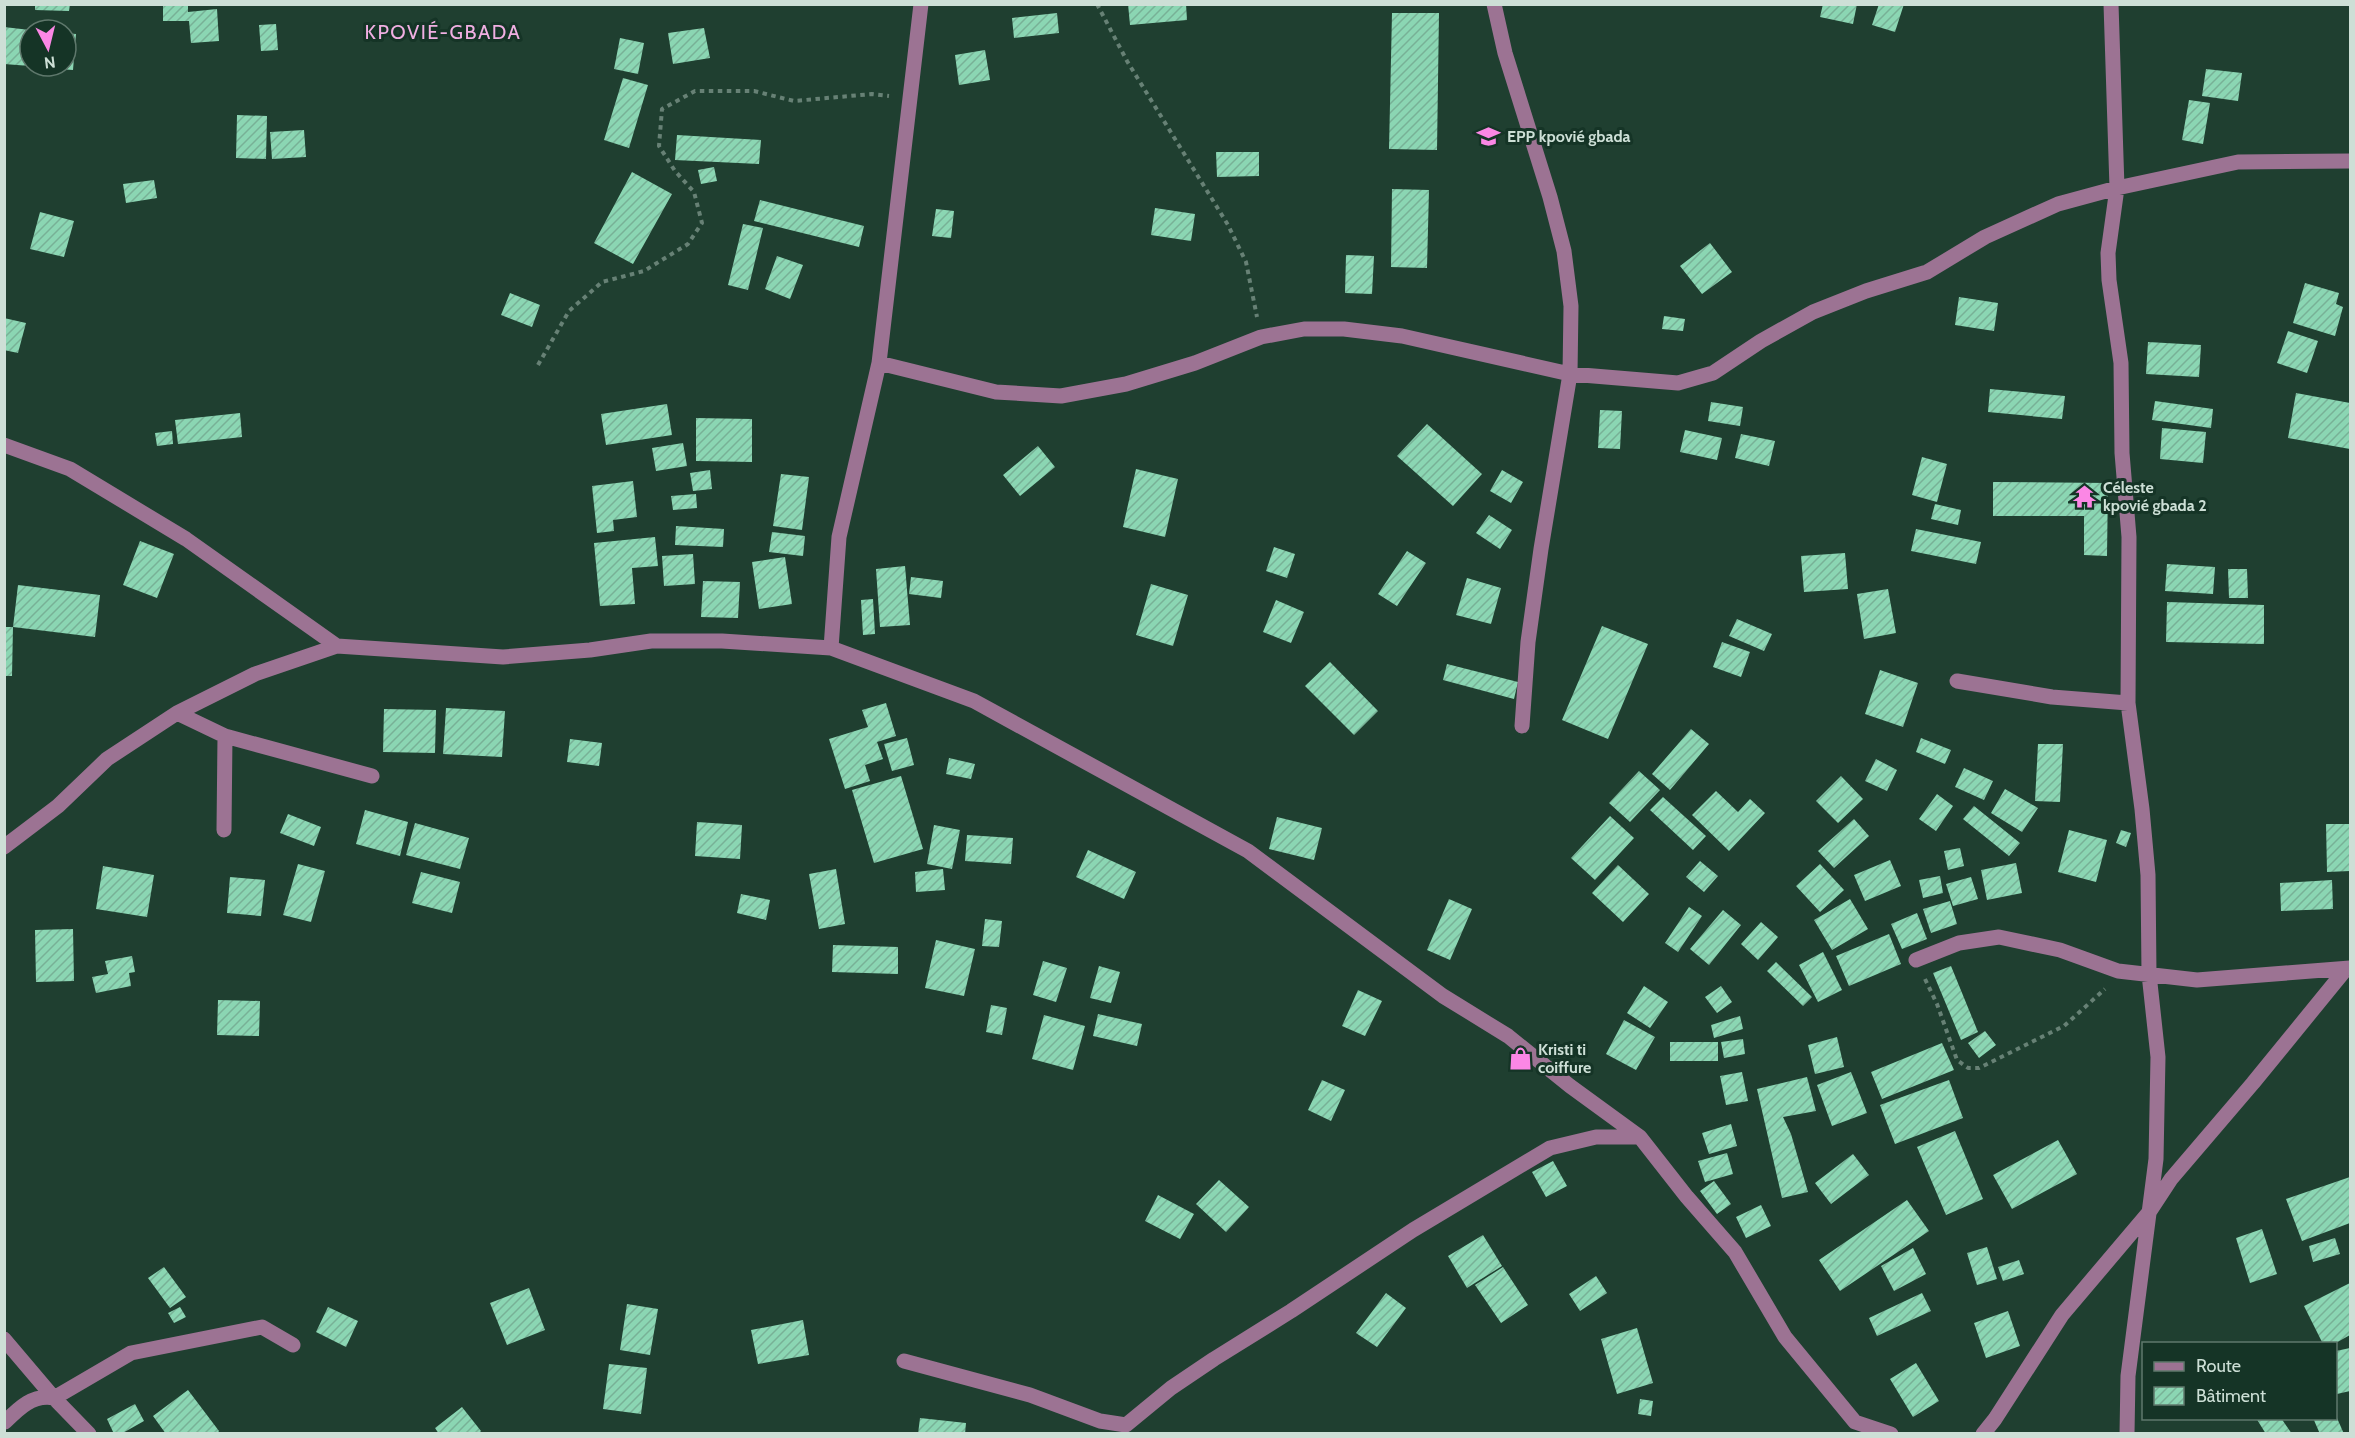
<svg xmlns="http://www.w3.org/2000/svg" width="2355" height="1438" font-family="Cabin,sans-serif">
<style>
.building{fill:url(#building-hatch)}
.lines{fill:none;stroke-linecap:round;stroke-linejoin:round}
.path{stroke:#678175;stroke-width:4;stroke-dasharray:4.5 4.5;stroke-linecap:butt}
.minor{stroke:#9c7393;stroke-width:15}
.labels{text-anchor:middle;dominant-baseline:central;stroke-width:6;stroke-linejoin:round;paint-order:stroke}
.poi-label{font-size:16px;font-weight:bold;fill:#cddfd6;stroke:#153426;text-anchor:start}
.quarter-label{font-size:20px;letter-spacing:1.5px;fill:#f0afe2;stroke:#153426}
</style>
<defs>
<pattern id="building-hatch" width="6" height="6" patternUnits="userSpaceOnUse" patternTransform="scale(1.5)"><rect width="6" height="6" fill="#8bd6b3"/><path d="M-1 1l2-2M0 6l6-6M5 7l2-2" fill="none" stroke="#78b196"/></pattern>
</defs>
<rect width="100%" height="100%" fill="#1f3f30"/>
<path class="building" d="M35 4H70L69 11 35 10Z
M163 4H188V12L217 9 219 41 191 43 189 21H163Z
M1128 4H1186L1187 20 1130 25Z
M1823 4H1857L1853 24 1820 17Z
M1879 4H1904L1895 32 1872 25Z
M1057 13 1059 33 1014 38 1012 18Z
M1392 13H1439L1437 150 1389 149Z
M276 24 278 50 261 51 259 25Z
M4 27 30 30V66L4 64Z
M704 28 710 58 673 64 668 33Z
M66 33 76 34 73 70 45 68 66 66Z
M620 38 644 43 638 74 614 69Z
M985 50 990 80 959 85 955 55Z
M2206 69 2242 73 2238 101 2202 96Z
M623 78 648 85 629 148 604 140Z
M2189 100 2210 103 2203 144 2182 140Z
M237 115 267 116 266 159 236 158Z
M304 130 306 157 272 159 270 132Z
M677 135 761 140 759 164 675 160Z
M1216 152H1259V176L1217 177Z
M714 167 717 181 701 184 698 170Z
M632 172 672 194 633 264 594 243Z
M154 180 157 198 126 203 123 184Z
M1392 189 1429 190 1427 268 1391 267Z
M760 200 864 226 859 247 754 221Z
M1155 208 1195 214 1191 241 1151 235Z
M936 209 954 211 951 238 932 236Z
M40 212 74 221 64 257 30 249Z
M743 224 763 228 748 290 728 285Z
M1710 243 1732 272 1702 294 1680 266Z
M1346 255 1374 256 1372 294 1345 293Z
M777 256 803 265 790 299 765 289Z
M2305 283 2339 293 2336 304 2343 307 2335 336 2293 323Z
M510 293 540 305 532 327 501 315Z
M1959 297 1998 303 1994 331 1955 325Z
M1664 316 1685 319 1683 331 1662 329Z
M4 318 26 323 18 353 4 350Z
M2288 331 2318 341 2307 373 2277 363Z
M2148 342 2201 345 2199 377 2146 374Z
M1990 389 2065 396 2062 419 1988 412Z
M2296 393 2350 403V449L2288 438Z
M2155 401 2213 409 2211 428 2152 420Z
M1711 402 1743 407 1740 426 1708 421Z
M667 404 672 435 606 445 601 414Z
M1600 410 1622 411 1620 449 1598 448Z
M240 413 242 437 178 444 175 420Z
M696 418 752 419V462L696 461Z
M1427 424 1482 474 1453 506 1397 456Z
M2162 428 2206 432 2203 463 2160 459Z
M1685 430 1722 438 1717 460 1680 452Z
M172 431 173 444 157 446 155 433Z
M1741 434 1775 441 1769 466 1735 458Z
M683 443 687 466 656 471 652 448Z
M1038 446 1055 467 1020 496 1003 475Z
M1922 457 1947 464 1937 502 1912 495Z
M1136 469 1178 479 1165 537 1123 527Z
M710 470 712 489 693 491 690 473Z
M1502 470 1523 482 1511 503 1490 491Z
M781 474 809 477 802 530 773 526Z
M633 481 637 517 613 520 614 531 597 533 592 486Z
M1993 482 2108 483 2107 556 2084 555V516H1993Z
M696 494 697 508 673 510 671 496Z
M1935 504 1961 510 1958 525 1931 519Z
M1489 515 1512 530 1500 549 1476 533Z
M676 526 724 529 723 547 675 545Z
M1916 529 1981 542 1976 564 1911 551Z
M772 532 805 536 803 556 769 552Z
M655 537 658 566 632 568 635 604 600 606 594 543Z
M140 541 174 554 157 598 123 585Z
M1274 547 1295 554 1287 578 1266 571Z
M1407 551 1426 563 1397 606 1378 594Z
M1845 553 1848 589 1804 592 1801 556Z
M693 554 695 584 664 586 662 556Z
M785 557 792 604 759 609 752 562Z
M2167 564 2215 567 2213 594 2165 591Z
M905 566 910 625 880 627 876 569Z
M2228 569H2247L2248 598H2229Z
M911 577 943 581 941 598 909 594Z
M1467 578 1501 588 1491 624 1456 615Z
M703 581 740 582 738 618 701 617Z
M1151 584 1188 595 1173 646 1136 635Z
M18 585 100 595 95 637 13 627Z
M1888 589 1896 633 1864 639 1857 594Z
M873 599 875 634 863 635 861 600Z
M1276 600 1304 612 1291 643 1263 632Z
M2167 602 2264 605V644L2166 642Z
M1737 619 1772 634 1764 651 1729 636Z
M1602 626 1648 644 1608 739 1562 720Z
M4 627H13L12 676H4Z
M1722 642 1750 652 1741 677 1713 667Z
M1330 662 1378 711 1354 735 1305 686Z
M1447 664 1518 682 1514 699 1443 680Z
M1880 670 1918 683 1903 727 1865 714Z
M886 703 896 736 877 742 883 759 865 765 870 781 845 789 829 739 868 727 862 710Z
M446 708 505 711 502 757 443 754Z
M384 709 436 710 435 753 383 752Z
M1691 729 1709 744 1670 790 1652 774Z
M907 738 914 765 892 771 884 744Z
M1921 738 1951 750 1945 764 1916 752Z
M570 739 602 743 599 766 567 762Z
M2038 744H2063L2060 802 2035 801Z
M949 758 975 764 971 779 946 774Z
M1876 759 1897 770 1887 791 1865 781Z
M1964 768 1993 781 1984 800 1955 787Z
M1639 771 1660 790 1630 822 1609 803Z
M901 776 923 849 874 863 852 790Z
M1841 776 1863 799 1838 823 1816 801Z
M2005 789 2038 808 2022 832 1991 813Z
M1716 791 1738 812 1750 799 1765 813 1729 851 1692 815Z
M1937 794 1953 806 1936 831 1919 819Z
M1663 797 1706 836 1693 850 1650 810Z
M1974 806 2020 843 2009 856 1963 819Z
M365 810 408 822 400 856 356 844Z
M288 814 321 827 314 846 280 833Z
M1610 816 1634 838 1595 880 1571 858Z
M1277 817 1322 828 1314 860 1269 849Z
M1854 819 1869 836 1834 868 1818 851Z
M697 822 742 825 740 859 695 856Z
M415 823 469 838 460 869 406 855Z
M2326 824H2350V871L2327 872Z
M934 825 960 830 952 869 927 864Z
M2069 830 2107 840 2096 882 2058 872Z
M2121 830 2131 833 2126 847 2116 843Z
M967 835 1013 838 1011 864 965 861Z
M1960 848 1964 866 1948 870 1944 851Z
M1088 850 1136 872 1124 899 1076 877Z
M1890 860 1901 886 1865 901 1854 875Z
M1700 861 1718 876 1704 892 1686 877Z
M2016 863 2022 893 1987 900 1981 870Z
M298 864 325 871 311 922 283 915Z
M1820 864 1844 890 1820 912 1796 886Z
M1618 865 1649 894 1623 922 1592 893Z
M103 866 154 875 147 917 96 909Z
M836 869 845 924 819 929 809 874Z
M943 869 945 890 916 892 915 872Z
M421 872 460 882 452 913 412 903Z
M1940 876 1943 893 1923 898 1919 880Z
M230 877 265 880 261 916 227 913Z
M1971 877 1978 899 1953 906 1946 884Z
M2332 880 2333 909 2281 911 2280 883Z
M741 894 770 900 766 920 737 913Z
M1449 899 1472 909 1450 960 1427 950Z
M1850 899 1868 929 1832 950 1814 920Z
M1950 901 1957 924 1931 933 1923 909Z
M1689 907 1702 916 1678 952 1665 943Z
M1723 910 1741 925 1709 965 1690 949Z
M1917 913 1927 939 1902 949 1891 924Z
M985 919 1002 921 999 947 982 946Z
M1761 922 1778 937 1758 960 1741 944Z
M73 929 74 981 36 982 35 930Z
M1889 934 1901 964 1849 986 1836 956Z
M936 940 975 949 964 996 925 988Z
M833 945 898 947V974L832 972Z
M1823 952 1842 990 1818 1002 1799 965Z
M132 956 135 972 129 973 131 986 96 993 92 977 108 974 105 961Z
M1043 961 1067 968 1056 1002 1033 995Z
M1776 962 1812 997 1803 1006 1767 971Z
M1099 966 1120 972 1111 1003 1090 998Z
M1951 966 1978 1032 1961 1040 1933 973Z
M1644 986 1668 1002 1650 1028 1627 1013Z
M1721 986 1732 1002 1717 1013 1705 997Z
M1358 990 1382 1001 1365 1036 1342 1026Z
M218 1000 260 1001 259 1036 217 1035Z
M991 1005 1007 1008 1002 1035 986 1032Z
M1098 1014 1142 1024 1137 1046 1093 1036Z
M1044 1015 1085 1026 1073 1070 1032 1059Z
M1740 1016 1743 1029 1714 1038 1711 1025Z
M1624 1020 1655 1037 1636 1070 1606 1054Z
M1985 1031 1996 1045 1979 1058 1968 1043Z
M1837 1037 1844 1067 1815 1074 1808 1045Z
M1743 1039 1745 1054 1724 1058 1721 1042Z
M1670 1042H1718V1061H1670Z
M1942 1043 1954 1070 1882 1099 1871 1072Z
M1742 1072 1748 1101 1726 1105 1720 1076Z
M1851 1072 1867 1113 1832 1126 1817 1085Z
M1807 1077 1816 1111 1783 1117 1791 1134 1808 1192 1782 1198 1757 1089Z
M1322 1080 1345 1090 1331 1121 1308 1110Z
M1949 1080 1963 1118 1895 1144 1880 1105Z
M1731 1124 1737 1146 1709 1154 1702 1133Z
M1955 1131 1983 1199 1946 1215 1917 1147Z
M2058 1140 2077 1174 2012 1209 1993 1175Z
M1727 1153 1733 1174 1705 1182 1698 1161Z
M1853 1154 1869 1175 1831 1204 1815 1183Z
M1553 1161 1567 1186 1546 1197 1532 1172Z
M2350 1177V1223L2302 1241 2286 1199Z
M1219 1180 1249 1207 1226 1232 1196 1204Z
M1714 1181 1731 1204 1717 1214 1700 1191Z
M1158 1195 1194 1214 1180 1239 1145 1221Z
M1907 1200 1929 1231 1840 1291 1819 1260Z
M1761 1205 1771 1226 1746 1238 1736 1217Z
M2262 1229 2277 1274 2250 1283 2236 1238Z
M1483 1235 1502 1266 1467 1288 1448 1256Z
M2335 1238 2340 1254 2313 1262 2309 1246Z
M1987 1247 1997 1279 1977 1285 1967 1253Z
M1913 1248 1926 1274 1894 1291 1881 1266Z
M2019 1260 2024 1274 2003 1281 1998 1267Z
M164 1267 186 1297 170 1308 148 1278Z
M1503 1267 1528 1305 1501 1323 1475 1285Z
M1596 1276 1607 1293 1580 1311 1569 1294Z
M2350 1283V1335L2334 1344H2323L2304 1306Z
M529 1288 545 1330 507 1345 490 1303Z
M1386 1293 1406 1308 1377 1347 1356 1333Z
M1922 1293 1931 1311 1877 1336 1869 1318Z
M627 1304 658 1309 650 1355 620 1350Z
M180 1307 186 1317 174 1323 168 1313Z
M328 1307 358 1321 346 1347 316 1332Z
M2008 1311 2020 1346 1986 1358 1974 1323Z
M803 1320 809 1355 758 1364 751 1330Z
M1637 1328 1653 1383 1617 1394 1601 1339Z
M2350 1348V1391L2337 1394 2336 1351Z
M1916 1363 1939 1401 1913 1417 1890 1379Z
M609 1364 647 1368 641 1414 603 1409Z
M188 1390 219 1431 217 1434H166L153 1416Z
M1640 1399 1653 1401 1651 1416 1638 1414Z
M135 1404 144 1421 121 1434H114L107 1419Z
M462 1407 481 1431 478 1434H439L435 1428Z
M920 1418 966 1423 965 1434H918Z
M2256 1418H2281L2292 1434H2266Z
M2313 1418H2337L2344 1434H2320Z"/>
<g class="lines">
<path class="path" d="M1097 4 1127 61 1228 225 1246 262 1257 317
M538 365 569 311 602 282 644 271 688 244 702 223 694 192 675 171 659 146 662 109 695 91H754L794 101 872 94 889 96
M1925 979 1937 1004 1957 1060 1968 1068H1979L2064 1026 2105 989"/>
<path class="minor" d="M1494 4 1505 53 1550 197 1564 251 1571 306 1570 374 1541 549 1528 642 1522 726
M2111 4 2117 188 2108 253 2109 280 2121 363 2122 453 2129 537 2128 703 2142 809 2148 875 2149 974 2158 1057 2156 1159 2128 1376 2127 1434
M879 363 996 392 1061 396 1126 384 1195 363 1261 337 1304 329H1344L1402 336 1570 374 1678 383 1713 373 1761 341 1813 312 1866 291 1927 272 1985 237 2058 204 2117 188 2238 162 2350 161
M4 445 70 469 186 539 337 646
M831 648 839 537 879 363 921 4
M1957 681 2052 697 2128 703
M177 713 225 736 372 776
M224 830 225 736
M4 847 58 806 107 759 177 713 255 674 337 646 503 657 590 650 651 641H722L831 648 974 701 1248 851 1443 996 1508 1036 1570 1086 1640 1137 1687 1197 1735 1252 1785 1337 1855 1422 1891 1434
M1916 960 1959 943 1999 937 2060 950 2118 971 2197 980 2350 968
M4 1339 54 1398 89 1434
M904 1361 1030 1395 1100 1421 1126 1425 1171 1388 1214 1359 1291 1311 1413 1230 1550 1148 1596 1137H1640
M5 1422C19 1408 33 1394 54 1398L131 1353 262 1327 293 1345
M1983 1434 1995 1419 2062 1315 2150 1211 2171 1179 2253 1083 2346 969"/>
</g>
<defs>
<symbol id="school-bare" viewBox="-9 -9 18 18"><path d="M0-5L7-2L0 1L-7-2ZM-4 1L0 2.5L4 1V4Q0 6-4 4Z" fill="#fb87e5" stroke="#153426" stroke-width="2.5" paint-order="stroke"/></symbol>
<symbol id="temple-bare" viewBox="-9 -9 18 18"><path d="M0-6L5-2H3V0L6.5 2.5H4V6H1.5V3h-3V6H-4V2.5H-6.5L-3 0V-2H-5Z" fill="#fb87e5" stroke="#153426" stroke-width="2.5" paint-order="stroke"/></symbol>
<symbol id="shop-bare" viewBox="-9 -9 18 18"><path d="M-5-2.5h2.3a2.7 3.5 0 0 1 5.4 0H5L5.5 6h-11ZM-1.5-2.5h3a1.5 2.3 0 0 0-3 0Z" fill="#fb87e5" stroke="#153426" stroke-width="2.5" paint-order="stroke"/></symbol>
</defs>
<g fill-rule="evenodd">
<use href="#school-bare" x="1472" y="120" width="33" height="33"/>
<use href="#temple-bare" x="2068" y="480" width="33" height="33"/>
<use href="#shop-bare" x="1504" y="1042" width="33" height="33"/>
</g>
<g class="labels">
<g class="poi-label">
<text x="1507" y="136">EPP kpovié gbada</text>
<text x="2103" y="487">Céleste<tspan x="2103" dy="18">kpovié gbada 2</tspan></text>
<text x="1538" y="1049">Kristi ti<tspan x="1538" dy="18">coiffure</tspan></text>
</g>
<g class="quarter-label">
<text x="443" y="32">KPOVIÉ-GBADA</text>
</g>
</g>
<rect width="2355" height="1438" fill="none" stroke="#cddfd6" stroke-width="12"/>
<rect x="2142" y="1342" width="195" height="78" fill="#153426" stroke="#5f786c" stroke-width="1.5"/>
<rect x="2154" y="1362" width="30" height="9" fill="#9c7393" stroke="#5f786c" stroke-width="1.5"/>
<text x="2196" y="1372" font-size="18" fill="#cddfd6">Route</text>
<rect x="2154" y="1387" width="30" height="18" fill="url(#building-hatch)" stroke="#5f786c" stroke-width="1.5"/>
<text x="2196" y="1402" font-size="18" fill="#cddfd6">Bâtiment</text>
<g transform="translate(48 48) rotate(173)"><circle r="28" fill="#153426" stroke="#5f786c" stroke-width="1.5"/>
<path d="M0-4.5L10 22L0 15L-10 22Z" fill="#fb87e5"/>
<text y="-9" font-size="16" font-weight="bold" text-anchor="middle" fill="#cddfd6">N</text>
</g>
</svg>
